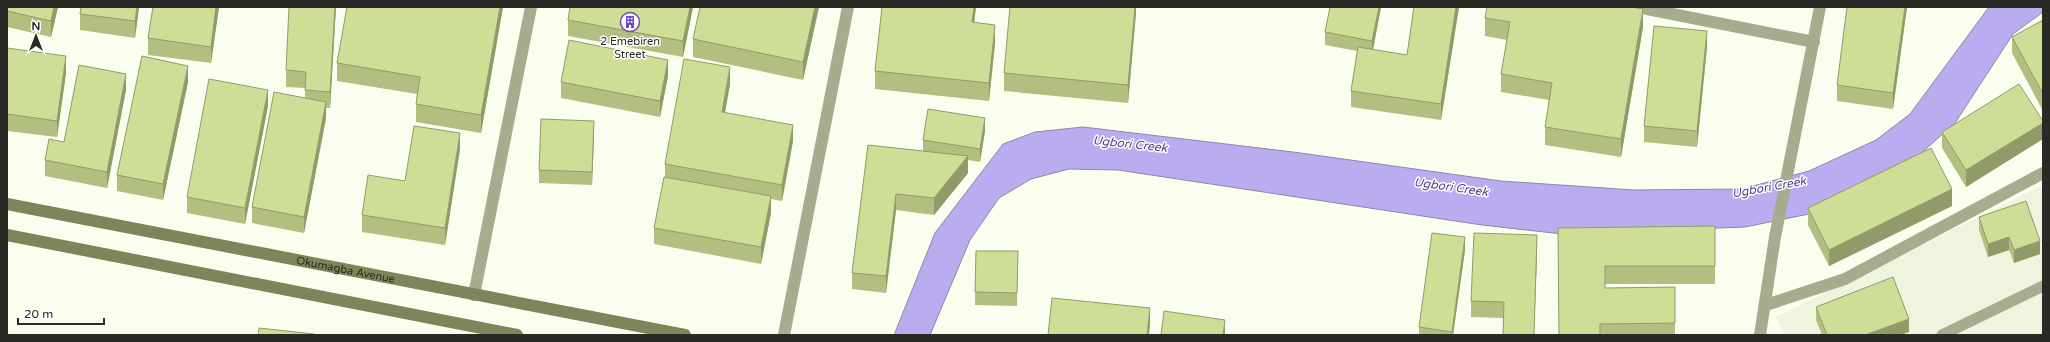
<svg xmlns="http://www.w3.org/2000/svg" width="2050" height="342" font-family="'Varela Round',sans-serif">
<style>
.built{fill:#eef4dd}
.water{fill:#baacef;stroke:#8e85b2}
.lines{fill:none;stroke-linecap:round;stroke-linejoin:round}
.lane{stroke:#a6ad8f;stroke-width:11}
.street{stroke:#a6ad8f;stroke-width:12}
.secondary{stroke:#7d865a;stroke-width:12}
.wall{fill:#b2bf81}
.shaded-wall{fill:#919b69}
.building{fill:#cfde96;stroke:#919b69}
.labels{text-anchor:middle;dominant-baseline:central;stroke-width:3;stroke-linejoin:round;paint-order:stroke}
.poi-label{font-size:11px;fill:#292a25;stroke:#fff}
.street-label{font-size:11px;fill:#292a25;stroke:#fff}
.water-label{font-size:12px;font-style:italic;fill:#523b8a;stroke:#fff}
</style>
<rect width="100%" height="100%" fill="#fafeee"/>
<path class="built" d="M2043 185V335H1784L1776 317Z"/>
<path class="water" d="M1989 7H2043V12L2013 34 1955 123 1909 164 1814 213 1745 227 1562 234 1482 225 1118 170 1069 169 1031 179 999 198 970 240 930 335H894L935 233 1003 144 1035 132 1083 127 1293 152 1501 181 1634 190 1742 189 1809 171 1876 140 1910 114Z"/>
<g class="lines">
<path class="lane" d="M1942 335 2043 286"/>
<path class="street" d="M1637 7 1814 42
M474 295 531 7
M1766 305 1845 279 2043 173
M784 335 848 7
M1760 335 1775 237 1820 7"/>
<g class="secondary">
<path id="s1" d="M7 204 685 335"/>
<path d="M7 235 517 335"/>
</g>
</g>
<path class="wall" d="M7 7H58L51 37 7 27Z
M139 7 135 38 80 30V14Z
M153 7H219L211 63 148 55V38Z
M336 7 330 108H326V118L304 233 252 223V207L305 98V88L286 87V70Z
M503 7 481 133 416 122V104L417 94 337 81V63Z
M693 7 683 57 568 36V20Z
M819 7 803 80 693 57V39Z
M882 7H976L974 23 995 43 989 101 875 89V71Z
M1136 7V13L1128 103 1004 91V73Z
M1330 7H1381L1373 50 1407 55 1414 7H1459L1441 120 1351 107V91L1357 51 1325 45V32Z
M1907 7 1893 109 1837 101V85Z
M1485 18 1643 27 1621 157 1545 145V127L1549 100 1501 92V74L1507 40 1485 36Z
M2043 20V111L2012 53V37Z
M1707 47 1697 147 1644 142V126Z
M7 48 66 73 57 137 7 131Z
M668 76 660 117 561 98V82Z
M188 82 163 200 117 191V175Z
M730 84 725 113 793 141 782 201 771 199V213L761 264 654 244V228L665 177V164Z
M126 90 107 188 45 176V160L64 142Z
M268 106 245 224 187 213V197Z
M2043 121V139L1966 187 1942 148V132Z
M985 131 980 162 968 160V173L934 215 896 210 886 293 852 289V273L868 145 923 151V140Z
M594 134 592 185 539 183V170Z
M460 149 445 245 362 232V215L405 181Z
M1952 206 1829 266 1808 225V208Z
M1979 217 2040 254 2014 263 2009 250 1988 257 1979 230Z
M1715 226V284H1605V288L1675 287V335H1559L1558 228Z
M1465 250 1453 335H1419V327Z
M976 251H1018L1017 306 975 305Z
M1537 252 1534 335H1503V318L1471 317V301Z
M1816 307 1909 332 1900 335H1822L1816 320Z"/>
<path class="shaded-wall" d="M54 7H58L51 37V21Z
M137 7H139L135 38V21Z
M216 7H219L211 63V47Z
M335 7H336L330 108V92Z
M500 7H503L481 133V115Z
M690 7H693L683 57V41Z
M815 7H819L803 80V62Z
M974 7H976L972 40V22Z
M1135 7H1136V13L1128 103V85Z
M1379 7H1381L1372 54V41Z
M1456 7H1459L1441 120V104Z
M1905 7H1907L1893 109V93Z
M1643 9V27L1621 157V139Z
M995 25V43L989 101V83Z
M1707 31V47L1697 147V131Z
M66 56V73L57 137V121Z
M668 60V76L660 117V101Z
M188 66V82L163 200V184Z
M730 67V84L722 128V112Z
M126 74V90L107 188V172Z
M268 90V106L245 224V208Z
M326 102V118L304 233V217Z
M985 118V131L980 162V149Z
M594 121V134L592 185V172Z
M2043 123V139L1966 187V170Z
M793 125V141L782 201V185Z
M460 133V149L445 245V228Z
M968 156V173L934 215V198Z
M1952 189V206L1829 266V250Z
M896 194V210L886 293V276Z
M771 196V213L761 264V247Z
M1537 235V252L1534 335Z
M1465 237V250L1453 335H1452Z
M2009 237V250L1988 257V244Z
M2040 241V254L2014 263V250Z
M1150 308V325L1149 335H1147Z
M1909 319V332L1900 335H1865Z
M1225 320V335H1223Z"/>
<path class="building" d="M7 7H54L51 21 7 11Z
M81 7H137L135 21 80 14Z
M153 7H216L211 47 148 38Z
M289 7H335L330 92 305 90 306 72 286 70Z
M347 7H500L481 115 416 104 420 77 337 63Z
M570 7H690L683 41 568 20Z
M700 7H815L803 62 693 39Z
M882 7H974L972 22 995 25 989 83 875 71Z
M1010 7H1135L1128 85 1004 73Z
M1330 7H1379L1372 41 1325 32Z
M1414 7H1456L1441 104 1351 91 1358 47 1407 55Z
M1487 7H1632L1643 9 1621 139 1545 127 1552 83 1501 74 1510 22 1485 18Z
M1847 7H1905L1893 93 1837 85Z
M2043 20V94L2012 37Z
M1654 26 1707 31 1697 131 1644 126Z
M569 40 668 60 660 101 561 82Z
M7 48 66 56 57 121 7 114Z
M142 56 188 66 163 184 117 175Z
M684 59 730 67 722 112 793 125 782 185 665 164Z
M79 65 126 74 107 172 45 160 49 139 64 142Z
M209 79 268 90 245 208 187 197Z
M2019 84 2043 121V123L1966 170 1942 132Z
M274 92 326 102 304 217 252 207Z
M928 109 985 118 980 149 923 140Z
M541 119 594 121 592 172 539 170Z
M414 126 460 133 445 228 362 215 368 175 405 181Z
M868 145 968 156 934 198 896 194 886 276 852 273Z
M1931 148 1952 189 1829 250 1808 208Z
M664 177 771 196 761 247 654 228Z
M2026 201 2040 241 2014 250 2009 237 1988 244 1979 217Z
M1715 226V266H1605V288L1675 287V323L1600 324V335H1559L1558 228Z
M1432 233 1465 237 1452 332 1419 327Z
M1474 233 1537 235 1534 335H1503L1504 302 1471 301Z
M976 251H1018L1017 293 975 292Z
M1893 277 1909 319 1865 335H1827L1816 307Z
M1052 298 1150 308 1147 335H1048Z
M1164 311 1225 320 1223 335H1161Z
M259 328 314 334V335H258Z"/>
<defs>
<symbol id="building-ring" viewBox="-11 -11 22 22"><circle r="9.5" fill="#fff" stroke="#6f49c2" stroke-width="1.5"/><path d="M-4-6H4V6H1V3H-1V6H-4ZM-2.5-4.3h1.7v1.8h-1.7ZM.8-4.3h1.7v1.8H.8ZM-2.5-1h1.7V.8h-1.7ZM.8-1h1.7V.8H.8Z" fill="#6f49c2"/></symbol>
</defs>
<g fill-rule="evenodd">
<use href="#building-ring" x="619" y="11" width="22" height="22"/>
</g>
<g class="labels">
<g class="poi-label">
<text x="630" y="41">2 Emebiren<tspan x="630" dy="13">Street</tspan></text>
</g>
<g class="street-label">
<text stroke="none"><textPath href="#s1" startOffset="345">Okumagba Avenue</textPath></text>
</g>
<g class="water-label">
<text transform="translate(1130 144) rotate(6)">Ugbori Creek</text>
<text transform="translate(1451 187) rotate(8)">Ugbori Creek</text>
<text transform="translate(1769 187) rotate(-10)">Ugbori Creek</text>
</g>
</g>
<rect width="2050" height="342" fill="none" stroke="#292a25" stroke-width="16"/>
<g transform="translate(36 36)" stroke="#ffffff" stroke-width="3" paint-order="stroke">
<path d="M0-3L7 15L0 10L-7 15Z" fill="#292a25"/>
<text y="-6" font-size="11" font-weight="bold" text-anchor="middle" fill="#292a25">N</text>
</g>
<path d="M18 318v6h86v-6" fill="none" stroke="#292a25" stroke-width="2"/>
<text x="24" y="318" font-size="12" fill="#292a25" stroke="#ffffff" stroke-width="3" paint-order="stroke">20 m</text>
</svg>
